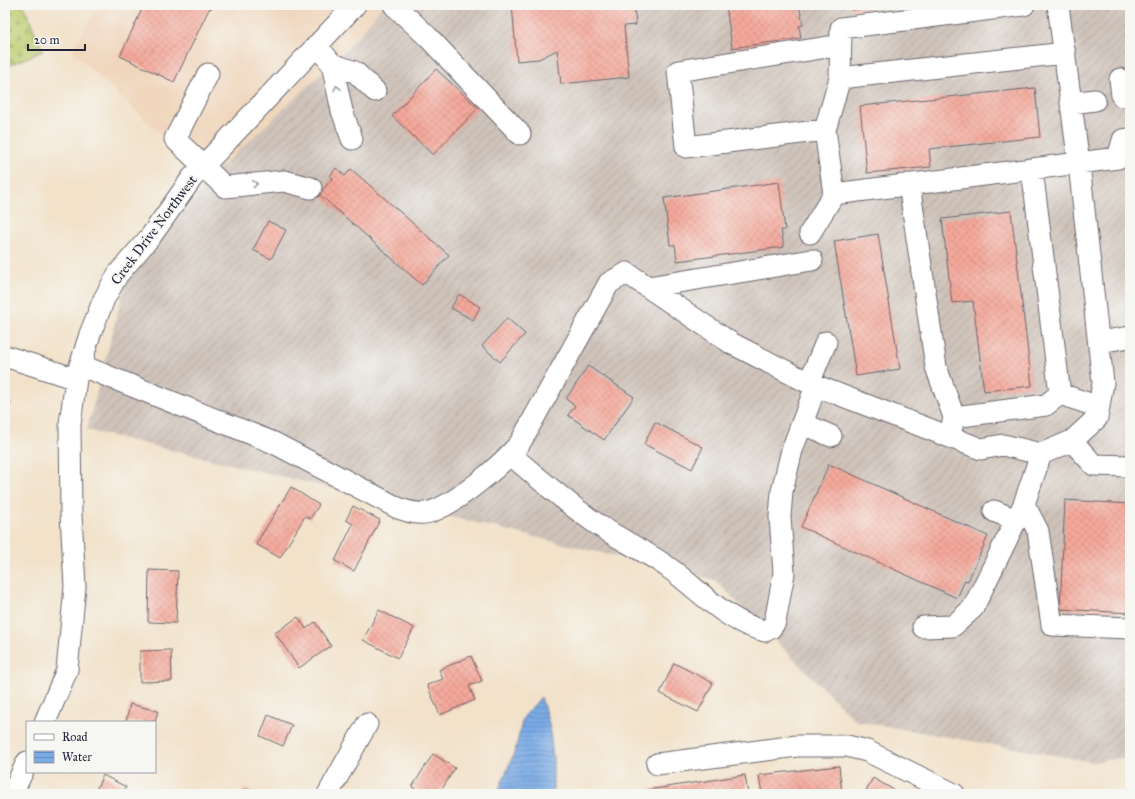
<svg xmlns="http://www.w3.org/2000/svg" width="1135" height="799" font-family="'IM FELL Great Primer',serif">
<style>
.built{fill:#f0d6bc}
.industrial{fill:url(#industrial-furrows)}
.cemetery{fill:url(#cemetery-stones);stroke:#707856}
.water{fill:url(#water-rules);stroke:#4e6690}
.building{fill:url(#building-cross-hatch)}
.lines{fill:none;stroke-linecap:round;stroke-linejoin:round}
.minor-casing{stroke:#6b656d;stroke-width:23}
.minor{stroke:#fff;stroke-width:21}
.oneway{stroke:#9c9ca7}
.labels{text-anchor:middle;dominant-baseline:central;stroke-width:4;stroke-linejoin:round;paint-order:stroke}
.street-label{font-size:14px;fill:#22223b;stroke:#f6f6f2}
</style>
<defs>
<pattern id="industrial-furrows" width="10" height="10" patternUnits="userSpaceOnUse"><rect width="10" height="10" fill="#cec2b9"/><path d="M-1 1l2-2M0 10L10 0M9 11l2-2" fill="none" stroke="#b1a6a0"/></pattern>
<pattern id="cemetery-stones" width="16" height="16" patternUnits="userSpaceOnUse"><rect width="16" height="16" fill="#bdcd70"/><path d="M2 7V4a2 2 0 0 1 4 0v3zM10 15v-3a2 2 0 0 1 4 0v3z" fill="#a2b062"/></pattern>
<pattern id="water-rules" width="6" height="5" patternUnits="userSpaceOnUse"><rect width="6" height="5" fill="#7aabe5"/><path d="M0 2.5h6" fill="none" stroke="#648bbb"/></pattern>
<pattern id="building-cross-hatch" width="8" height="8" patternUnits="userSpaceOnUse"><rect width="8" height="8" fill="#f5a99b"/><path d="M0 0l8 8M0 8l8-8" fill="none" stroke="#d29186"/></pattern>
</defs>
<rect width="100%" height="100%" fill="#f6f6f2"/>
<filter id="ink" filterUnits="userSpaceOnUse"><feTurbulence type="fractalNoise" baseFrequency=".025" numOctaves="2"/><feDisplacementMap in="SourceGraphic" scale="8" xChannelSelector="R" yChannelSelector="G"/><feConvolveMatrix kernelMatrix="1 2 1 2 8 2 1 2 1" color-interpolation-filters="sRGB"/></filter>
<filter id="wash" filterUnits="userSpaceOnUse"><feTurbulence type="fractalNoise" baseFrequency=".012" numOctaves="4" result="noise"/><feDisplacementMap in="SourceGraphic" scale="16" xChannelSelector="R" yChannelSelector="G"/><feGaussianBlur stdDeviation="0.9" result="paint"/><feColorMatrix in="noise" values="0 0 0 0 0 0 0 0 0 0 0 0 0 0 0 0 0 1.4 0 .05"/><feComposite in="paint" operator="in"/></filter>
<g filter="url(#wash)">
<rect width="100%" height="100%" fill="#f2e2ca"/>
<path class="built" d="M98 5H384L344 52 209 179 72 51Z"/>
<path class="industrial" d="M384 5H1130V757L1093 762 856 721 715 580 87 430 125 285 209 179 344 52Z"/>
<path class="cemetery" d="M5 5H23L43 51 5 67Z"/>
<path class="water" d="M541 697 549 724 553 757V794H497L515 751 523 718Z"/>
<g id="blocks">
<path class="building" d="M144 5H219L209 9 174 82 120 56Z
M512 5H634L636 25 624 26 629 77 561 84 557 50 539 59 517 61Z
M726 5H799L803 25 799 26 801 38 732 48Z
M850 5H884V6L851 10Z
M436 69 478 108 433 155 392 116Z
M1035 88 1040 137 929 149 931 167 867 173 860 106Z
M336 168 345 176 351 169 449 255 422 285 319 194 333 178 330 176Z
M779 182 785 230H781L784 247 677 261 675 245H670L664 198Z
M1011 211 1032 386 984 391 973 301 952 303 942 219Z
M268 221 286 230 271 259 253 250Z
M878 234 900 369 856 376 834 241Z
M459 294 480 307 473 320 451 308Z
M507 318 525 334 500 362 482 346Z
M588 366 634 397 604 440 568 415 575 406 566 399Z
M5 399 11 403 5 414Z
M655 422 703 447 692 469 644 444Z
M829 464 988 536 968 581 965 580 957 598 801 527Z
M291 487 319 505 310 519 305 516 280 558 256 544Z
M1065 500 1130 504V613L1060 609Z
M353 506 380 520 354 571 335 561 353 524 346 520Z
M149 570 178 571 176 623 148 622Z
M379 610 414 628 398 658 363 640Z
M298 617 306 629 315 622 331 646 299 668 275 633Z
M171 650 172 681 140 682V651Z
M471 656 482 681 469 686 475 700 440 715 427 685 443 679 439 670Z
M674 663 713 683 698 712 660 693Z
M130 704 158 711 155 722H126Z
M268 715 292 725 283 746 260 736Z
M433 754 455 768 439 794H423L412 787Z
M839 766 842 794H762L759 775Z
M103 775 126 787 122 794H94Z
M745 775 748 794H648L647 790Z
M873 778 901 794H864Z
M245 789 255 794H242Z"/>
</g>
</g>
<g filter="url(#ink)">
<use href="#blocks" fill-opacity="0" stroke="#6b656d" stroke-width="1"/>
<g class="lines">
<defs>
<path id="minor" d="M394 5 428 37 520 134
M840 45 678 71 686 147 825 130 834 194 1118 158 1123 140 1130 139
M317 46 332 64 342 111 352 139
M332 64 355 72 375 91
M208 74 175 139 225 187 284 181 311 188
M840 78 1065 53
M1120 79 1122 96
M1071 103 1095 100
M825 130 840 78 841 28 1024 5
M1032 169 1060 394 1099 407
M909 184 936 367 954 417
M810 233 834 194
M648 287 812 260
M1099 342 1130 337
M5 356 76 379
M80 365 274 443 398 508C409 512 419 515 430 512 456 504 503 464 520 443L609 283 627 273 731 343 809 383 981 449 1003 445 1041 454
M809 383 826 342
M802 423 831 436
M951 431 954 417 1046 405 1060 394
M1072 441 1094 465 1130 466
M511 455C538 478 565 502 594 522 618 539 646 551 669 568 701 591 726 622 765 631L771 628 775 622 784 573 780 517 782 491 792 450 816 386
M1024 504 1038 531 1052 625 1130 628
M994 511 1016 520
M923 627 953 626 973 608 1024 504 1041 454 1072 441 1097 418 1103 383 1079 164 1058 5
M45 722 67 670 75 587 71 514 70 424 76 379 90 334 104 299 118 274 151 236 192 178 355 5
M657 764 797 746H847L867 751 954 794
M12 794 27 762
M328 794 367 724"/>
</defs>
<use href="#minor" class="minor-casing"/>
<use href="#minor" class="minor"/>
</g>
<defs><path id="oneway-chevron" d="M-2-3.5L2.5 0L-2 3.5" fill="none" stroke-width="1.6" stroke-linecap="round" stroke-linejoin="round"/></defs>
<g class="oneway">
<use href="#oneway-chevron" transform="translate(337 88) rotate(-103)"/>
<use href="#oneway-chevron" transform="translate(255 184) rotate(-6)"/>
</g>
</g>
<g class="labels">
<g class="street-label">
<text transform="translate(154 230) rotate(-53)">Creek Drive Northwest</text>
</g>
</g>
<rect width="1135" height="799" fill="none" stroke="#f6f6f2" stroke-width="20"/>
<rect x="26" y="721" width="130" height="52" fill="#f6f6f2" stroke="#a1a1a9"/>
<rect x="34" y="734" width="20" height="6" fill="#ffffff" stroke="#a1a1a9"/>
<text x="62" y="741" font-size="12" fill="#22223b">Road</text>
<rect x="34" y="751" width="20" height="12" fill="url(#water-rules)" stroke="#a1a1a9"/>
<text x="62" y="761" font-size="12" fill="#22223b">Water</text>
<path d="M28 44v6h57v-6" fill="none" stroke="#22223b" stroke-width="2"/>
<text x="34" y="44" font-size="12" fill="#22223b" stroke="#f6f6f2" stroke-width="3" paint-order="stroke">20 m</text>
</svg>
